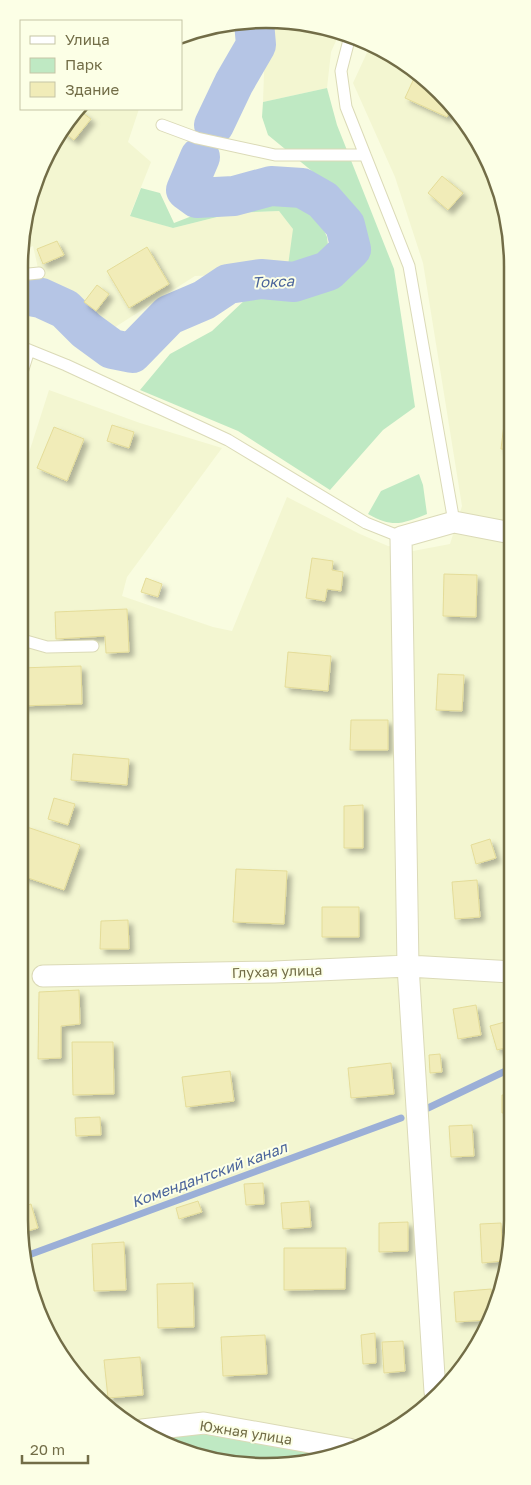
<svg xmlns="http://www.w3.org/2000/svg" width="531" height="1485" font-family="'Golos Text',sans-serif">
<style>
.residential{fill:#f3f6d1}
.green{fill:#bfe9c3}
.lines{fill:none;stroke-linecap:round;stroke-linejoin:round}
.stream{stroke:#9bafd7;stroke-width:7}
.river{stroke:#b5c5e5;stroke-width:40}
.building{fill:#f1ecb8;stroke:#e4dc98;filter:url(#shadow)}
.service-casing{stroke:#dbdab7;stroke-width:13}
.minor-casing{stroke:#dbdab7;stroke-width:23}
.service{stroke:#fff;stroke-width:11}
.minor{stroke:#fff;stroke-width:21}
.labels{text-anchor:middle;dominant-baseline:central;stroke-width:4;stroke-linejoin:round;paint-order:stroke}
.street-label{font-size:14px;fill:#726d47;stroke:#fcffe6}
.water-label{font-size:15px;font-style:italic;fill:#4a649b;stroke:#fcffe6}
.rim{fill:none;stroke:#726d47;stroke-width:2.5}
</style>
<defs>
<filter id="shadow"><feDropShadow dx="4.5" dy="4.5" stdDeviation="2.5" flood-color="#0004"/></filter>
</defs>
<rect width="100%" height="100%" fill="#f9fce0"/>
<path class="residential" d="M262 23 329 27 340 32 331 52 327 88 263 102 265 45Z
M371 44 389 52 451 103 487 157 510 233 512 1219 504 1283 471 1357 403 1425 376 1437 346 1440 161 1420 134 1424 80 1382 37 1314 19 1219V484L49 390 140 423 222 448 127 577 122 596 213 627 232 631 287 497 360 534 388 546 413 551 450 544 462 506 423 263 395 177 353 83Z
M77 109H139L128 142 151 162 130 215 173 228 233 213 279 211 294 229 287 273 195 276 109 331 42 286 33 246 21 251 27 202 70 116Z"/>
<path class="green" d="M327 88 337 125 394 269 415 407 383 430 330 490 238 431 140 390 170 354 212 331 247 298 294 293 332 275 355 252 350 224 335 190 268 135 262 117 263 102Z
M141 188 160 193 174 223 210 209 255 202 281 196 295 200 307 206 320 221 327 237 329 253 320 268 287 273 293 229 279 211 233 213 173 228 130 216Z
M419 474 423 485 427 514C402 524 393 528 368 514L381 491Z
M207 1434 334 1456 329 1458 234 1464 153 1438Z"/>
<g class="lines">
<path class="stream" d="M428 1108 512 1068
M26 1256 401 1118"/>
<path class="river" d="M214 125 234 83 256 45 254 22
M19 294 41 298 65 309 86 330 112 349 132 353 169 315 204 300 228 284 261 279 294 282 328 271 351 249 345 225 323 200 302 188 271 186 234 196 197 198 186 190 200 157"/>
</g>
<path class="building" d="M416 74 451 103 452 105 447 117 405 98Z
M77 109 91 119 74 140 62 131 70 116Z
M442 176 463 193 448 210 428 193Z
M57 241 64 255 43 264 37 249Z
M147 247 169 284 129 308 107 271Z
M97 285 109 294 96 311 84 302Z
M505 416H510L511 450 501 449Z
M112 425 134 432 129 448 107 441Z
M54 427 84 439 67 481 37 468Z
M312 558 333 561 332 570 343 572 341 591 327 589 325 601 306 598Z
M444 574 477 575 476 617 443 616Z
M146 578 162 584 158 597 141 592Z
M127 609 129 652 106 653 105 636 56 639 55 612Z
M288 652 331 656 328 691 285 687Z
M81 666 82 704 19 706V668Z
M438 674 464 675 462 711 436 710Z
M351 720H388V750H350Z
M73 754 129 759 127 785 71 780Z
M54 798 75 804 68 825 48 819Z
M363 805V848H344V806Z
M27 827 80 845 64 890 19 875V850Z
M504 831H511V858L504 859Z
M490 839 496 858 476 864 471 845Z
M236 869 287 871 284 924 233 922Z
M477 880 480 917 455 919 452 882Z
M322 907H359V937H322Z
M128 920 129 949H100L101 921Z
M79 990 80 1024 61 1026V1058L38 1059 39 992Z
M476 1005 481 1035 458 1039 453 1009Z
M512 1020V1046L497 1050 490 1026Z
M72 1042H113L114 1094 73 1095Z
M440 1054 442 1072 430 1073 429 1055Z
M391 1063 394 1094 351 1098 348 1068Z
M230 1071 234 1101 186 1107 182 1077Z
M502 1095H512V1113H502Z
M100 1117 101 1135 76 1136 75 1118Z
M472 1125 474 1156 451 1157 449 1126Z
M263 1183 264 1204 246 1205 244 1184Z
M198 1201 202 1212 179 1219 176 1208Z
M309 1201 311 1227 283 1229 281 1203Z
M31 1204 38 1228 21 1233 19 1208Z
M408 1222V1251L379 1252V1223Z
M501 1223 503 1261 482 1263 480 1224Z
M124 1242 126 1290 94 1291 92 1244Z
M284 1248H346L345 1289 284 1290Z
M193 1283 194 1327 158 1328 157 1284Z
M491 1289 493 1308 487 1320 456 1322 454 1292Z
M375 1333 376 1363 363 1364 361 1335Z
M265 1335 267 1374 223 1376 221 1337Z
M403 1341 405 1371 384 1373 382 1342Z
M140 1357 143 1395 108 1398 104 1360Z"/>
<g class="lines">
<defs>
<path id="service" d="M350 36 341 71 346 107 409 266 454 522
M162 125 197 138 275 155H365
M19 275 39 273
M19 346 66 365 228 440 366 523 401 537
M19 382 29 350
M19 639 47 647 93 646"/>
<path id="minor" d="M43 976 274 972 408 966 512 972
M435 1392 408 966 401 537 454 522 511 533
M142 1430 204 1423 349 1449"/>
</defs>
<use href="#service" class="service-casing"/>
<use href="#minor" class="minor-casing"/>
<use href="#service" class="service"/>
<use href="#minor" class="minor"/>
</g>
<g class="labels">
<g class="street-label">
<text transform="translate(277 971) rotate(-2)">Глухая улица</text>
<text transform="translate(246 1432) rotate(9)">Южная улица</text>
</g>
<g class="water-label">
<text transform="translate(273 281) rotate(-2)">Токса</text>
<text transform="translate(209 1174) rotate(-20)">Комендантский канал</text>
</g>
</g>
<path d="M0 0H531V1485H0ZM266 28H266A238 238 0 0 1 504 266V1220A238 238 0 0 1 266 1458H266A238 238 0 0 1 28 1220V266A238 238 0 0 1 266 28Z" fill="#fcffe6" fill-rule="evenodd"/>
<path class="rim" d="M266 28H266A238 238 0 0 1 504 266V1220A238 238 0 0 1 266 1458H266A238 238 0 0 1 28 1220V266A238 238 0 0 1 266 28Z"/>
<rect x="20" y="20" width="162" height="90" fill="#fcffe6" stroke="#c5c5a6"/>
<rect x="30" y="36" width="25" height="8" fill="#ffffff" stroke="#c5c5a6"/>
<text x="65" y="45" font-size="15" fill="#726d47">Улица</text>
<rect x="30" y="58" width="25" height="15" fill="#bfe9c3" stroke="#c5c5a6"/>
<text x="65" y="70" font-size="15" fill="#726d47">Парк</text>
<rect x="30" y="82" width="25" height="15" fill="#f1ecb8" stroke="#c5c5a6"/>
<text x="65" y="95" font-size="15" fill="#726d47">Здание</text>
<path d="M22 1455v8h66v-8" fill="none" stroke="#726d47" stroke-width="2.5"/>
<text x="30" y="1455" font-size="15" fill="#726d47" stroke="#fcffe6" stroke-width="4" paint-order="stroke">20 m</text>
</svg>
